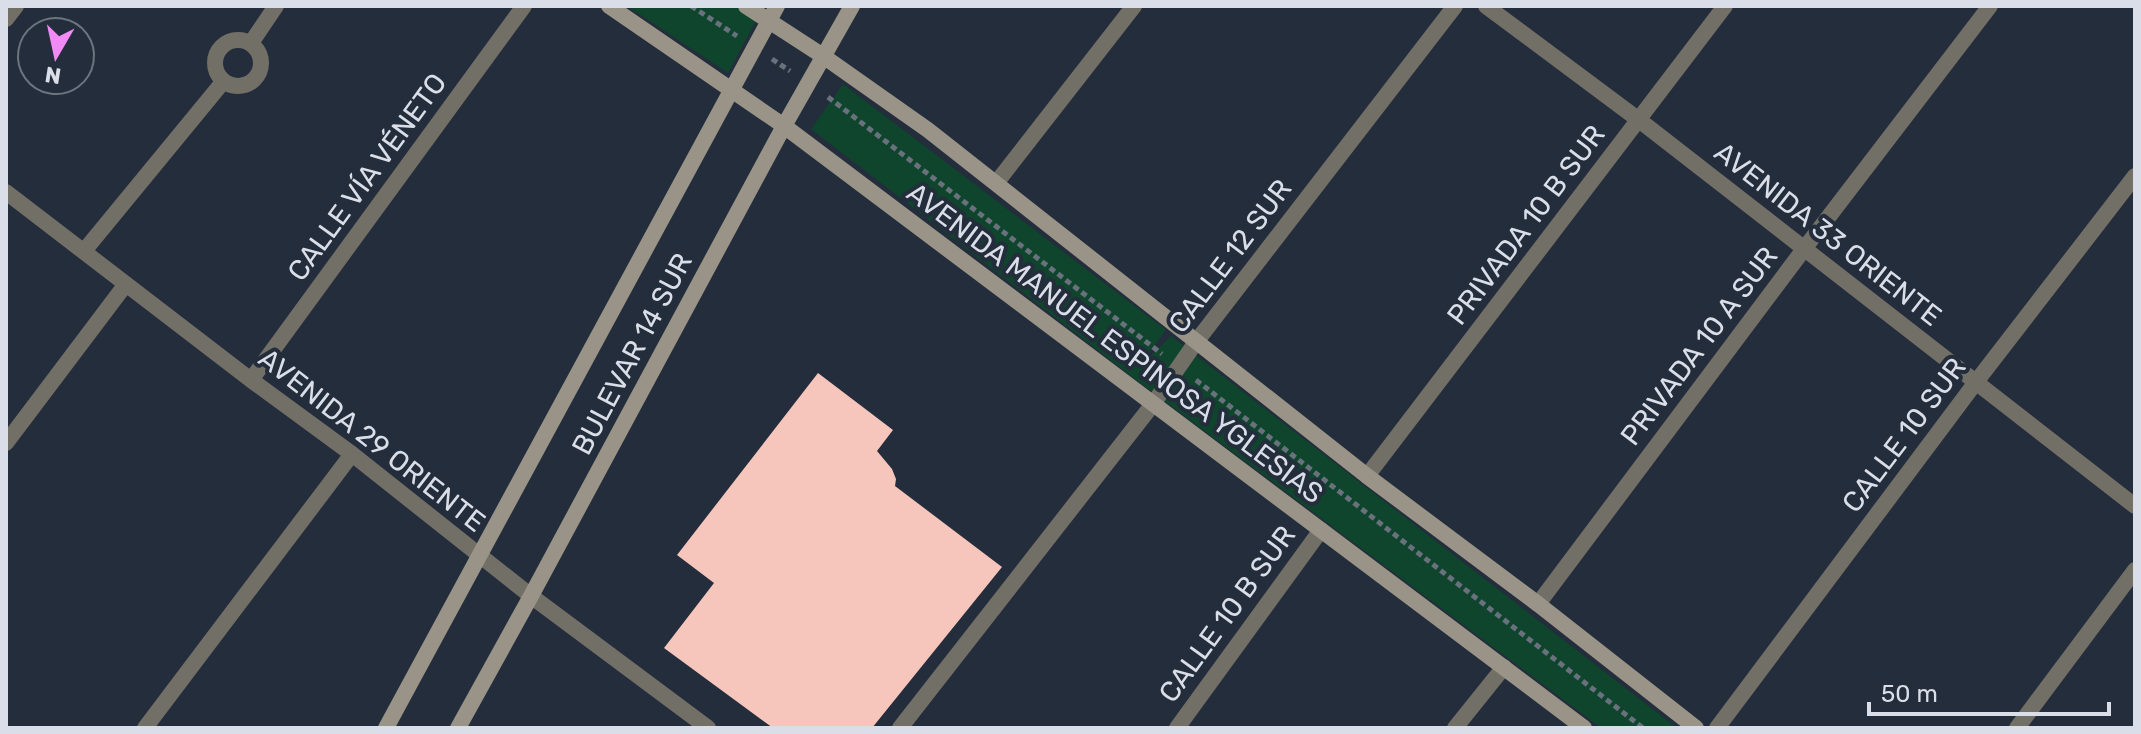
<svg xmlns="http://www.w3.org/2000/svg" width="2141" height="734" font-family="Rubik,sans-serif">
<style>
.green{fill:#0f442d}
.building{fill:#f6c5bc}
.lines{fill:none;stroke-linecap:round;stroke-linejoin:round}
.path{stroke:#69717d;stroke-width:5;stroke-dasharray:6 4;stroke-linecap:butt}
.minor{stroke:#726f67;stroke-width:16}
.secondary{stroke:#999487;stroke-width:16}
.labels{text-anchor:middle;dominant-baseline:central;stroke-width:8;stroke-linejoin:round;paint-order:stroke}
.street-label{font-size:28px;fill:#d9dee8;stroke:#242d3b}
</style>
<rect width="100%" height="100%" fill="#242d3b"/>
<path class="green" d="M627 6H764L728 73Z
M843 84 1166 330 1137 369 1171 336 1677 728H1601L1131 376 811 129Z"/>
<path class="building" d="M818 373 893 430 877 451 892 469 896 479 895 486 1002 567 872 728H773L664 648 714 583 677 555Z"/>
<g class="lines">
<path class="path" d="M691 6 737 36
M772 59 790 71
M828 97 1162 354
M1196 380 1643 728"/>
<path class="minor" d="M1486 6 1639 120 2135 506
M6 19 16 6
M215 63a23 23 0 1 1 46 0a23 23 0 1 1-46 0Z
M251 43 276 6
M997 182 1134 6
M6 192 251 380 352 454 531 596 708 728
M84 251 223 82
M251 380 524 6
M6 443 126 284
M1367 476 1725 6
M1538 604 1804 249 1990 6
M145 728 352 454
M900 728 1153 404 1196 342 1455 6
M1177 728 1321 530
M1455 728 1504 667
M1717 728 1976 382 2135 176
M2017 728 2135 570"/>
<path class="secondary" d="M609 6 784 126 1584 728
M746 6 823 56 928 130 1367 476 1538 604 1696 728
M386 728 777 6
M458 728 531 596 784 126 852 6"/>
</g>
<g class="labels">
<g class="street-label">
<text transform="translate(367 177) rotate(-54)">CALLE VÍA VÉNETO</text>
<text transform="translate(1526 225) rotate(-53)">PRIVADA 10 B SUR</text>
<text transform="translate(1828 234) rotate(38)">AVENIDA 33 ORIENTE</text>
<text transform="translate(1230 256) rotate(-53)">CALLE 12 SUR</text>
<text transform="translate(1115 343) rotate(37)">AVENIDA MANUEL ESPINOSA YGLESIAS</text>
<text transform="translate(1699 346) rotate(-53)">PRIVADA 10 A SUR</text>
<text transform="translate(632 354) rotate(-62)">BULEVAR 14 SUR</text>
<text transform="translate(1904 435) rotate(-53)">CALLE 10 SUR</text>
<text transform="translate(372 440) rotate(38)">AVENIDA 29 ORIENTE</text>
<text transform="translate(1227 614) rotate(-54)">CALLE 10 B SUR</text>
</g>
</g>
<rect width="2141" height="734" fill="none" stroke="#d9dee8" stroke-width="16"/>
<g transform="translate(56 56) rotate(189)"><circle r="38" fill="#242d3b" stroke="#6c7480" stroke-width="2"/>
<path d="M0-6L14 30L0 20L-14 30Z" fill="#f18af4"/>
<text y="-12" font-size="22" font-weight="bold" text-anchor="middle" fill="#d9dee8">N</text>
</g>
<path d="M1869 702v12h240v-12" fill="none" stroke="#d9dee8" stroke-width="4"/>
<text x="1881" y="702" font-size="24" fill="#d9dee8" stroke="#242d3b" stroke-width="6" paint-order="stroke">50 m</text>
</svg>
